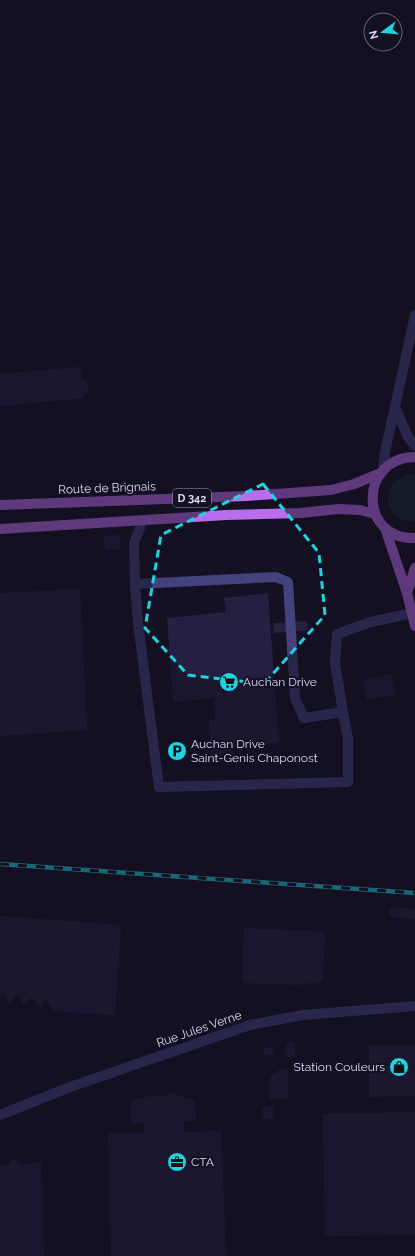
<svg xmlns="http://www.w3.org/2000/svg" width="415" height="1256" font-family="Raleway,sans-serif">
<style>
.green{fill:#152c2a}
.building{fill:#252041}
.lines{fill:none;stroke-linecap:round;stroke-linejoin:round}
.minor{stroke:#43427c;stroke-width:10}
.major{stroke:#b86dec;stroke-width:10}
.rail-casing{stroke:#1ed3e0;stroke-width:4.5}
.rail{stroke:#141123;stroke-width:3;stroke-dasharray:9;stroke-linecap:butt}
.marked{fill:none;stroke:#1ed3e0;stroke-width:3;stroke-dasharray:8 5;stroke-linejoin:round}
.labels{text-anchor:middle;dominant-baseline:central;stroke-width:4;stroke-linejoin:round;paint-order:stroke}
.shield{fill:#141123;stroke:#9f9cba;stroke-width:1}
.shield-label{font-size:11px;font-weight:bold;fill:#dbd8fa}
.street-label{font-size:12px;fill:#dbd8fa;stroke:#141123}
.poi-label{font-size:12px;fill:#dbd8fa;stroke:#141123;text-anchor:start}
</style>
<rect width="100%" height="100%" fill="#141123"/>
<path class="green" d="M407 475H415V521C386 525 376 485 407 475Z"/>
<path class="building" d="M80 367 82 381 87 380 89 392 83 393 84 398 0 406V374Z
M120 535 121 549 105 550 104 536Z
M80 589 87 730 0 736V593Z
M268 593 279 743 232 745 233 755 211 756 209 720H215L214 698 173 702 167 618 226 612 224 598Z
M307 621 308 630 274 633 273 623Z
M391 674 395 694 367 700 363 680Z
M390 907 415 909V919L390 917Z
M0 916 121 925 115 1015 53 1011 46 999 40 1008 32 997 24 1005 17 994 9 1004 3 993 0 997Z
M244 928 325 932 323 981 298 985 242 983Z
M286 1042H295V1057H286Z
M369 1045H412L415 1047V1096L369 1097Z
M264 1048H273L274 1054 264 1055Z
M278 1070H288V1099H270V1074H278Z
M170 1093 195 1100 196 1121H184L185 1132 221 1131 226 1256H111L108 1134 144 1133 143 1123H131L130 1102 153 1095 163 1097Z
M262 1107H273V1119H263Z
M415 1112V1235L325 1236 323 1114Z
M13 1159 20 1164 41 1163 44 1256H0V1166L7 1165Z"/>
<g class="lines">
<path class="minor" d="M395 407 408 437 415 446
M383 470 385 452 415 315
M143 520 134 543 135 584 276 577 288 582 295 698 304 718 343 712 335 663 337 634 371 622 412 613
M135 584 138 623 159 787 348 782V739L343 712
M0 1115 70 1087 250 1025 303 1015 415 1006"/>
<path class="major" d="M415 457C358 458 359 540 415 538
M0 505 247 496 331 490 354 484 381 473
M385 528 407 593 415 626
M0 529 226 515 301 513 338 509 360 510 375 514
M407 593 415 568"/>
<defs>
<path id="rail" d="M0 864 415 893"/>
</defs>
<use href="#rail" class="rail-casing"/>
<use href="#rail" class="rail"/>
</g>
<path d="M0 0H415V1256H0ZM263 484 319 553 325 615 264 684 188 675 145 628 161 535Z" fill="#141123" fill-opacity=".55" fill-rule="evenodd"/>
<path class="marked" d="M263 484 319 553 325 615 264 684 188 675 145 628 161 535Z"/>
<defs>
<symbol id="supermarket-disc" viewBox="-11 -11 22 22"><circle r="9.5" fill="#1ed3e0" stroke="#141123"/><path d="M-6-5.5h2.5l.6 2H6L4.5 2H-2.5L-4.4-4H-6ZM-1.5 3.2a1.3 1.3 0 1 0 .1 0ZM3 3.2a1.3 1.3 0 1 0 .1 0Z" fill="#111"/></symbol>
<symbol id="parking-disc" viewBox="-11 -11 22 22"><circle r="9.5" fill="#1ed3e0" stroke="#141123"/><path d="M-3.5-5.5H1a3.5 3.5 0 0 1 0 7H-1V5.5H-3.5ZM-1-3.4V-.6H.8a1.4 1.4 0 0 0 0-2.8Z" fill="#111"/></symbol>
<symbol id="shop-disc" viewBox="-11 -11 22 22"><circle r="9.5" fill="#1ed3e0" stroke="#141123"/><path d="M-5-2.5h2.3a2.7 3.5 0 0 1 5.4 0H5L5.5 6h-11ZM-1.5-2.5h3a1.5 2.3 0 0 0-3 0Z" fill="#111"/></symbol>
<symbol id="office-disc" viewBox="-11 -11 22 22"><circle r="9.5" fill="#1ed3e0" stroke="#141123"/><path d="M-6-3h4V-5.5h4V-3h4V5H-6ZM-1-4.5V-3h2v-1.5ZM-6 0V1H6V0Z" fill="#111"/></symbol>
</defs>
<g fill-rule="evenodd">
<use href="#supermarket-disc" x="218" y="671" width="22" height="22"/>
<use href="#parking-disc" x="166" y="740" width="22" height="22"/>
<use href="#shop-disc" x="388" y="1056" width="22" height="22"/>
<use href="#office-disc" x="166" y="1151" width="22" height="22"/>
</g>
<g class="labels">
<rect class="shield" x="173" y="489" width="38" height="18" rx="3"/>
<g class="shield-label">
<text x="192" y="498">D 342</text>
</g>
<g class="street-label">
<text transform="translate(107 488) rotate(-2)">Route de Brignais</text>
<text transform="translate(199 1029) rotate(-19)">Rue Jules Verne</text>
</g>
<g class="poi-label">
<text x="243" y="682">Auchan Drive</text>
<text x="191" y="744">Auchan Drive<tspan x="191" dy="14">Saint-Genis Chaponost</tspan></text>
<text x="385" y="1067" text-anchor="end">Station Couleurs</text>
<text x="191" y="1162">CTA</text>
</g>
</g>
<g transform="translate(383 32) rotate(254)"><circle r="19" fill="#141123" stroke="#646179"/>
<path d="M0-3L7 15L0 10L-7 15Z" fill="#1ed3e0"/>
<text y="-6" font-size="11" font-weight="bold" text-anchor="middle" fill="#dbd8fa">N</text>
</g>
</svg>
